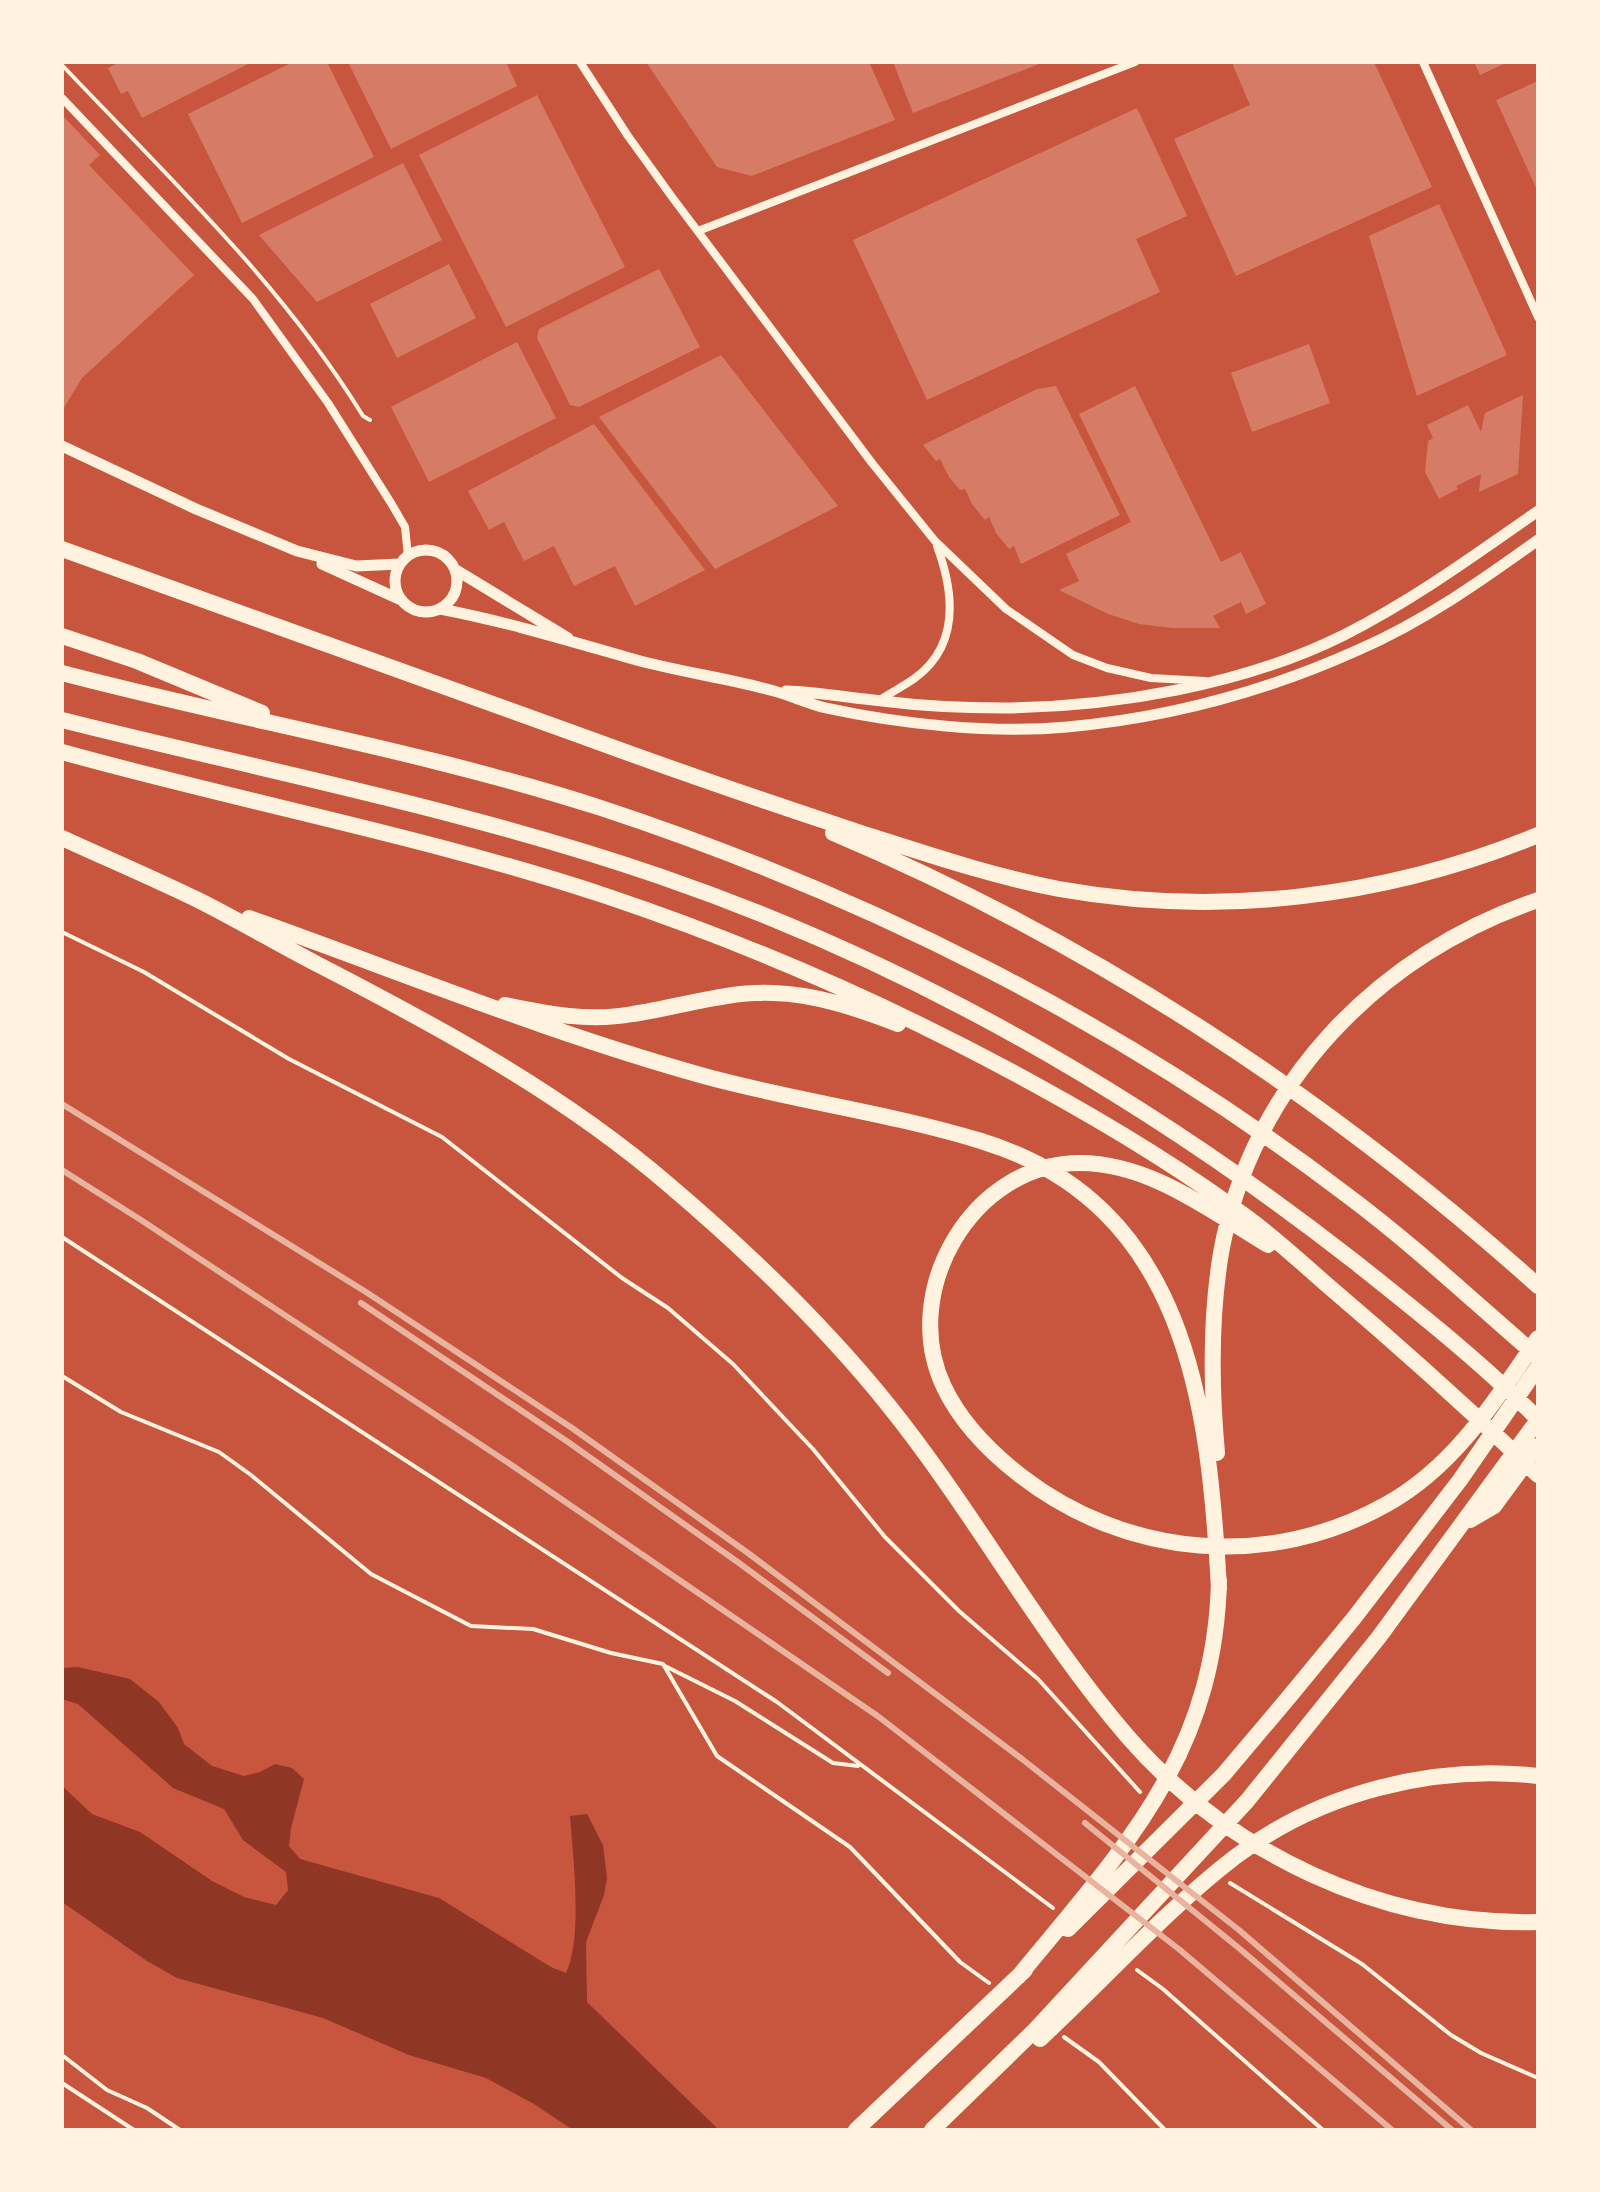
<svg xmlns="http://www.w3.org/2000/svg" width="1600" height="2192" font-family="'Archivo Narrow',sans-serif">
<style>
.water{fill:#8f3625}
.building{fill:#d67c66}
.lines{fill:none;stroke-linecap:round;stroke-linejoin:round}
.path{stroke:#fff3e0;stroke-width:4}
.minor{stroke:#fff3e0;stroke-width:8}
.tertiary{stroke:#fff3e0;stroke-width:11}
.motorway{stroke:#fff3e0;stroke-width:16}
.rail{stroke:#e9b49f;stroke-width:6}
</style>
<rect width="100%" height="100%" fill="#c8553d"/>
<path class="water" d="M78 1667 130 1679 159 1702 178 1728 184 1744 212 1766 244 1776 260 1772 275 1764 292 1768 304 1779 291 1828 289 1846 300 1859 439 1898 551 1967 566 1973C583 1938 573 1856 570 1816L587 1814 603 1845 607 1878 604 1895 586 1942 587 2002 719 2130H573L534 2104 486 2078 409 2055 323 2018 177 1978 147 1961 62 1902V1786L92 1814 140 1832 212 1881 244 1897 276 1905 288 1890 286 1872 243 1840 224 1809 173 1788 78 1704 62 1699V1668Z"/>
<path class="building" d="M120 62H252L142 118 128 91 121 94 108 68Z
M293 62H327L374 157 242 223 188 114Z
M348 62H506L517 86 391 149Z
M646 62H869L895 120 752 176 717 167Z
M893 62H1044L913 113Z
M1234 62H1374L1432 187 1236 276 1174 139 1250 105 1232 63Z
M1474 62H1508L1480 75Z
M1538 81V192L1496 100Z
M537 95 625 267 506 327 419 155Z
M1137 108 1187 216 1136 239 1160 292 927 400 853 240Z
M62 115 100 155 89 165 194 275 82 378 62 411Z
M403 163 442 240 317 302 259 235Z
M1439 204 1507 355 1417 396 1369 236Z
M449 264 476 318 397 358 370 304Z
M659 269 700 347 579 407 570 405 537 338 539 329Z
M517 342 556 418 429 482 391 407Z
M1309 344 1330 403 1252 432 1231 373Z
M721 355 838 506 715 569 599 417Z
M1056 386 1120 515 1021 564 1014 546 1009 549 996 533 989 517 985 520 972 504 965 489 960 490 949 477 940 459 936 461 923 445 1037 389Z
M1135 386 1221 562 1241 552 1266 604 1246 614 1241 602 1213 616 1220 628H1172L1139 624 1108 614 1059 590 1079 581 1066 554 1131 522 1079 414Z
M1523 395 1518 474 1479 492 1481 474 1456 486 1458 489 1439 499 1425 472 1428 441 1433 438 1427 425 1468 405 1481 432 1485 413Z
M594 424 705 570 635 606 615 566 574 586 554 546 524 561 504 522 489 530 468 491Z"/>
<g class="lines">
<path class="path" d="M62 65C168 177 282 284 363 416L370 420
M62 932 144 972 289 1059 442 1137 622 1278 668 1308 733 1364 813 1449 885 1537 959 1611 1038 1679 1140 1792
M62 1237 777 1702 1053 1908
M62 1376 121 1412 219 1452 251 1475 371 1574 471 1626 533 1629 611 1653 663 1664 717 1756 850 1847 960 1962 989 1983
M665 1666 735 1701 833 1763 858 1766
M1230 1883 1362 1964 1451 2035 1481 2053 1538 2078
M1137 1970 1163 1989 1323 2130
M1064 2037 1099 2062 1165 2130
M62 2055 107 2090 147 2108 180 2130
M62 2083 134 2130"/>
<path class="minor" d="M580 62 628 136 672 197 872 463 935 541 1006 609 1073 655 1107 668 1151 678 1205 681
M1423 62 1538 317
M62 98 253 299 328 403 391 503 405 527 408 556
M698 231 1135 62
M878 701C890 693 904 686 915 678 960 645 954 592 937 546"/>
<path class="tertiary" d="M62 446 196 509 297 551 356 566 400 564
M395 581a31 31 0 1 1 62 0a31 31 0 1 1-62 0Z
M322 564 401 600
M456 570 568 638
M440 609C504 621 570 641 633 659 679 672 728 678 774 691 792 696 809 704 826 708 900 724 991 734 1067 727 1167 718 1267 691 1358 650 1423 622 1481 581 1538 540
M786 691C818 692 850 698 882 701 922 706 963 708 1003 708 1114 707 1244 685 1344 635 1413 600 1475 555 1538 511"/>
<path class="motorway" d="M62 549C237 612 412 675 587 738 677 771 767 802 858 832 924 853 991 876 1059 889 1220 918 1387 897 1538 835
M62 636 137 661 262 713
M62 673C241 720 424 751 601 808 868 896 1124 1025 1348 1196 1415 1246 1475 1303 1538 1357
M62 720C261 770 464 809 659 876 912 963 1144 1097 1355 1262 1418 1312 1481 1362 1538 1419
M62 752C242 802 428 837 606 896 755 946 898 1009 1036 1085 1109 1125 1182 1169 1249 1219 1276 1239 1301 1262 1326 1284 1399 1346 1469 1409 1538 1475
M833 833C1091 942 1330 1099 1538 1286
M62 838C108 859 155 879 200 901 240 921 278 944 317 964 441 1028 563 1094 669 1185 749 1253 824 1325 889 1406 974 1512 1040 1635 1128 1737 1230 1854 1382 1926 1538 1922
M249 918C401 972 549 1033 704 1076 795 1101 890 1113 981 1141 1187 1204 1209 1404 1219 1589
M505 1005C548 1014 589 1022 633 1014 680 1007 726 991 773 993 816 994 859 1009 898 1024
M1268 1245C1211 1211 1150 1163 1080 1163 973 1163 898 1291 944 1387 961 1423 990 1452 1021 1476 1127 1558 1270 1570 1387 1504 1455 1466 1495 1401 1538 1338
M1217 1453C1211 1387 1210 1319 1221 1253 1251 1085 1379 953 1538 900
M1470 1520 1494 1506 1538 1446
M1068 1929 1224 1774 1289 1697 1354 1618 1460 1480 1538 1367
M1018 1977C1123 1849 1215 1756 1219 1580
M1040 2039C1104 1980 1166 1910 1235 1857 1319 1793 1433 1764 1538 1776
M856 2130 1025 1970
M932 2130 1035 2030 1247 1801 1379 1637 1538 1420"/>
<path class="rail" d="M62 1104 366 1292 572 1428 748 1553 1022 1759 1239 1930 1471 2130
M62 1170 141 1220 513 1466 879 1717 1180 1950 1392 2130
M361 1303 568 1442 739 1563 888 1673
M1085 1823 1240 1949 1452 2130"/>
</g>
<rect width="1600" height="2192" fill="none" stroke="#fff3e0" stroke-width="128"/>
</svg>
